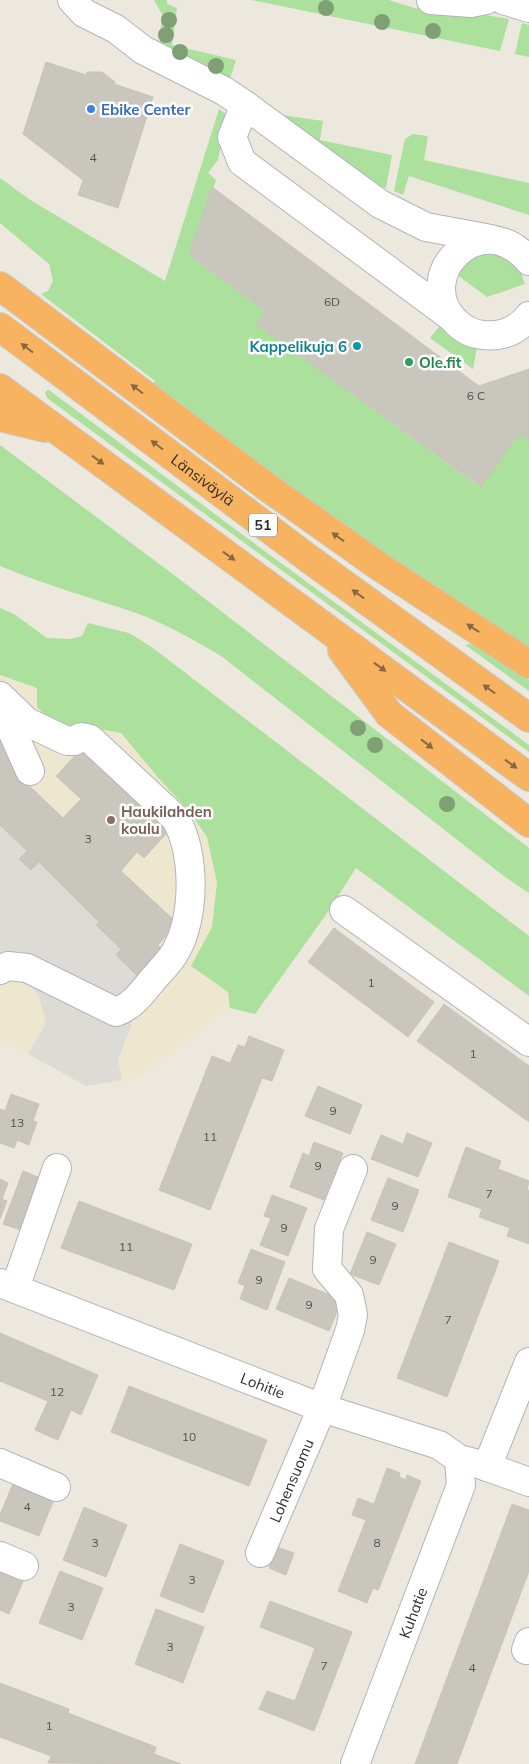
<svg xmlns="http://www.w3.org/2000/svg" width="529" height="1764" font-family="Mulish,sans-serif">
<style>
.education{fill:#ede7cf}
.green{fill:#ace09d}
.plaza{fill:#dddbd5}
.building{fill:#c8c6bd;stroke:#c8c4b8}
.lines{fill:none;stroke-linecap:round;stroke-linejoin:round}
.minor-casing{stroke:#b2b3be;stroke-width:30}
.highway-casing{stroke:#c8c8c8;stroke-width:30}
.minor{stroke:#fff;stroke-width:28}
.highway{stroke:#f7b35f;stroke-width:28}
.tree{fill:#7ea074}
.oneway{fill:#876842}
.shop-dot{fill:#3f7fe0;stroke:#fff;stroke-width:2}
.culture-dot{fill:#0f9aa8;stroke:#fff;stroke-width:2}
.leisure-dot{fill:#2e9e5b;stroke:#fff;stroke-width:2}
.education-dot{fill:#8d6e63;stroke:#fff;stroke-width:2}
.labels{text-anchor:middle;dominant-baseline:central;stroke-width:5;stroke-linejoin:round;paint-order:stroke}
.number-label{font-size:12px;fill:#525250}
.shield{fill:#fff;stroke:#6b6b6b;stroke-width:1}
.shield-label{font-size:14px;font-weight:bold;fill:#2b2b2b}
.shop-label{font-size:15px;font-weight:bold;fill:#366cbe;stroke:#fff;text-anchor:start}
.culture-label{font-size:15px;font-weight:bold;fill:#0d838f;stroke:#fff;text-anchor:end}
.leisure-label{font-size:15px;font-weight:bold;fill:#27864d;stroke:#fff;text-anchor:start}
.street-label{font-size:15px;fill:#2b2b2b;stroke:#fff}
.education-label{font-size:15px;font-weight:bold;fill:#785e54;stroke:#fff;text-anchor:start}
</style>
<rect width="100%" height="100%" fill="#ece8de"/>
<path class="education" d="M0 660 112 730 330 909 255 1014 229 1008 138 1078 86 1086 0 1039Z"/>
<path class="green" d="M154 0H167V4L177 8 172 45 236 60 229 82 159 50 162 14Z
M251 0H389L414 8 480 14 509 19 500 51Z
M522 23 529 25V57L515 54Z
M219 109 227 115 218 160 208 173 216 180 190 256 265 311 256 324 480 487 519 434 529 441V650L374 548 153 385 155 381 41 294 48 291 53 281 49 264 0 223V178L29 199 165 281Z
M282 115 323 121 320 140 392 155 386 188 362 181 280 117Z
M413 134 428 136 424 160 529 183V215L409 176 403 195 394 191 405 139Z
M481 252 501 254 520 270 525 284 487 297 456 274 460 267Z
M444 321 478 342 473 369 430 338Z
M47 390H49L247 538 529 745V752L47 398 45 393Z
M0 445 174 575 529 848V893L505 877 221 656C194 640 168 625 139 614 92 598 45 585 0 566Z
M0 608 14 614 47 638 70 639 82 636 88 623 129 633 153 648 529 936V996L356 868 330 909 255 1014 230 1008 228 992 191 966 212 927 217 883 207 837 190 812 162 782 121 733 88 727 53 724 37 707V688L0 675Z
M471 644 529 680V691L465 645Z"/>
<path class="plaza" d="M0 825 27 851 20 859 31 870 39 862 99 922 96 925 121 949 116 955 150 992 140 1001 118 1061 122 1080 86 1086 28 1054 46 1023 39 997 29 982 21 977 0 982Z"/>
<path class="building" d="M46 62 86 75 87 72H102L115 82 114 84 153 97 118 208 78 195 83 180 23 134Z
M212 187 479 386 529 369V441L519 434 481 487 256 324 265 311 189 255Z
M0 724 21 778 63 818 81 799 56 776 86 744 174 825 144 858 137 852 121 871 177 923 158 945 161 948 137 976 116 955 121 949 96 925 99 922 39 862 31 870 19 859 27 851 0 825Z
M334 928 434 1002 408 1037 308 962Z
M444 1004 529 1066V1122L417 1041Z
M249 1036 284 1050 272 1081 262 1078 210 1210 159 1190 212 1056 230 1063 238 1045 245 1047Z
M318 1086 362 1105 350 1134 305 1116Z
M11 1094 39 1104 33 1121 37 1122 29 1145 17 1140 14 1148 0 1143V1109L5 1111Z
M407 1133 432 1143 418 1177 371 1159 381 1135 403 1144Z
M314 1142 343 1153 324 1200 290 1187 303 1153 309 1156Z
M466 1147 501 1161 498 1169 529 1181 527 1190H529V1244L507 1236 510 1228 479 1217 482 1209 448 1197Z
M23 1171 43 1179 24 1231 3 1224Z
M388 1178 419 1190 403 1232 371 1220Z
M0 1179 8 1183 2 1199 7 1201 0 1219Z
M272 1195 307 1208 288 1256 260 1245 271 1218 264 1216Z
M79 1201 192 1244 174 1290 61 1248Z
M367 1232 396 1244 379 1285 350 1274Z
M449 1242 499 1261 447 1397 397 1378Z
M251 1249 285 1262 267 1310 240 1299 245 1286 238 1283Z
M289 1278 342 1300 329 1331 276 1309Z
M0 1333 98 1375 81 1415 71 1410 58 1440 35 1430 48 1401 0 1381Z
M129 1386 267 1440 249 1486 111 1432Z
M387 1468 400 1473 399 1477 406 1480 407 1475 421 1481 379 1588 378 1590 373 1588 367 1603 338 1591 366 1520 352 1515 358 1498 374 1504Z
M14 1481 55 1497 39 1536 0 1521V1515Z
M512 1504 529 1510V1571L457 1764H415Z
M84 1507 127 1525 106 1577 63 1560Z
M180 1544 224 1561 203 1613 160 1596Z
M277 1547 294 1553 286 1575 269 1568Z
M0 1561 27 1572 9 1614 0 1610Z
M60 1571 103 1588 82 1640 39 1623Z
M270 1601 352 1632 314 1731 259 1709 267 1691 295 1701 315 1648 260 1627Z
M156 1609 204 1627 183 1683 135 1664Z
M0 1683 69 1709 68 1713 156 1747 154 1754 181 1764 48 1763 51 1756 0 1737Z"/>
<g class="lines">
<defs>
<g id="minor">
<path d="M72 0 84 13 116 29 143 50 224 91 245 105"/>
<path d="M431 0 471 3 486 0"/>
<path d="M503 0 529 8"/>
<path d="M529 261C480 203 410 278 456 322 463 329 472 334 483 335 501 337 517 331 529 316"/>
<path d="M450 316 242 162 232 137 245 105 380 204 426 227 491 239"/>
<path d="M0 696 27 722 67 741H74L81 737 90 739 175 818C196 851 196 920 174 954 168 964 158 973 150 983 140 995 131 1007 116 1012L27 968 8 966 0 970"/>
<path d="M0 704 30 771"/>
<path d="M344 910 529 1042"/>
<path id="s1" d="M0 1283 322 1408 439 1445 459 1459 482 1465 529 1482"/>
<path d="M15 1288 57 1168"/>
<path d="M0 1463 56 1487"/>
<path d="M487 1467 529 1362"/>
<path id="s2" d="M260 1553 322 1408 350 1330 353 1315 349 1295 327 1269 329 1229 353 1169"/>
<path d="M0 1556 24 1566"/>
<path d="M526 1650 529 1642"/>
<path id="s3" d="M355 1764 461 1485 459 1459"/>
</g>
<g id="highway">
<path d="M0 286 267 487 380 567 529 664"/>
<path id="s4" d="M0 327 312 561 529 718"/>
<path d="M0 388 529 777"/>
<path d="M0 417 45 428"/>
<path d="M342 650 389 714 529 823"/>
</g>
</defs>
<use href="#minor" class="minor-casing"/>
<use href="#highway" class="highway-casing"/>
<use href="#minor" class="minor"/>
<use href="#highway" class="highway"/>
</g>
<g class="tree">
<circle cx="326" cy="8" r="8"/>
<circle cx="169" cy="20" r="8"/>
<circle cx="382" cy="22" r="8"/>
<circle cx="433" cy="31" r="8"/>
<circle cx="166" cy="35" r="8"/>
<circle cx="180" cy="52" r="8"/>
<circle cx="216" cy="66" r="8"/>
<circle cx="358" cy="728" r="8"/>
<circle cx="375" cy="745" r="8"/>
<circle cx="447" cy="804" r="8"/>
</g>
<defs><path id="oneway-solid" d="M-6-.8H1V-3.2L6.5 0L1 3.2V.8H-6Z" transform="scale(1.25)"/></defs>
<g class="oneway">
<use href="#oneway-solid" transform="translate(27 348) rotate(-143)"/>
<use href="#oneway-solid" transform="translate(137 389) rotate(-143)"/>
<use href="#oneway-solid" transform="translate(157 445) rotate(-143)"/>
<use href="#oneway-solid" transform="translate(98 460) rotate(36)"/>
<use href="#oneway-solid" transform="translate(338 537) rotate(-145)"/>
<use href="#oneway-solid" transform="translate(229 556) rotate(36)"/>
<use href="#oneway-solid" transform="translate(358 594) rotate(-144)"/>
<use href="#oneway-solid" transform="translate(473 628) rotate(-147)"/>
<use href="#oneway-solid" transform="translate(380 667) rotate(36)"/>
<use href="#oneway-solid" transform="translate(489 689) rotate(-144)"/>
<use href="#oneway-solid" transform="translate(427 744) rotate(38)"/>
<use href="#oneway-solid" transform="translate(511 764) rotate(36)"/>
</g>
<circle class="shop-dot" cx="91" cy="109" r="5"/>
<circle class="culture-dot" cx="357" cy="346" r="5"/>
<circle class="leisure-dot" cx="409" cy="362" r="5"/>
<circle class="education-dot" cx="111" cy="820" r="5"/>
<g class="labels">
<g class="number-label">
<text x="93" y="157">4</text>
<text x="332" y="301">6D</text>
<text x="476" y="395">6 C</text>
<text x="88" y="838">3</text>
<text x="371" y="982">1</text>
<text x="473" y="1053">1</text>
<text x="333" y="1110">9</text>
<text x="17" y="1122">13</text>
<text x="210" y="1136">11</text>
<text x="318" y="1165">9</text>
<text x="489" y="1193">7</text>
<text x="395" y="1205">9</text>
<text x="284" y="1227">9</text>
<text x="126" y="1246">11</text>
<text x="373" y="1259">9</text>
<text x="259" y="1279">9</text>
<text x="309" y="1304">9</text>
<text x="448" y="1319">7</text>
<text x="57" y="1391">12</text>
<text x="189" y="1436">10</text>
<text x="27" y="1506">4</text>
<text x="95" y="1542">3</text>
<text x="377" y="1542">8</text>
<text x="192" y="1579">3</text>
<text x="71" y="1606">3</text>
<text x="170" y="1646">3</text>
<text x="324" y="1665">7</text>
<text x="472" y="1667">4</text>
<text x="49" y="1725">1</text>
</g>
<rect class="shield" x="249" y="513.5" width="28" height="23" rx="4"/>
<g class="shield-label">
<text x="263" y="525">51</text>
</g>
<g class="shop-label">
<text x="101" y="109">Ebike Center</text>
</g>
<g class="culture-label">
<text x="347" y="346">Kappelikuja 6</text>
</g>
<g class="leisure-label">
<text x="419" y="362">Ole.fit</text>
</g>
<g class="street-label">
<text stroke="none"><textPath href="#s4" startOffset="254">Länsiväylä</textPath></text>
<text stroke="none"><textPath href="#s1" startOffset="282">Lohitie</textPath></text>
<text stroke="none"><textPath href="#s2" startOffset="79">Lohensuomu</textPath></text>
<text stroke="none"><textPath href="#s3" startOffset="162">Kuhatie</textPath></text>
</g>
<g class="education-label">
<text x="121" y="811">Haukilahden<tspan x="121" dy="17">koulu</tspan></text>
</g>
</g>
</svg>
